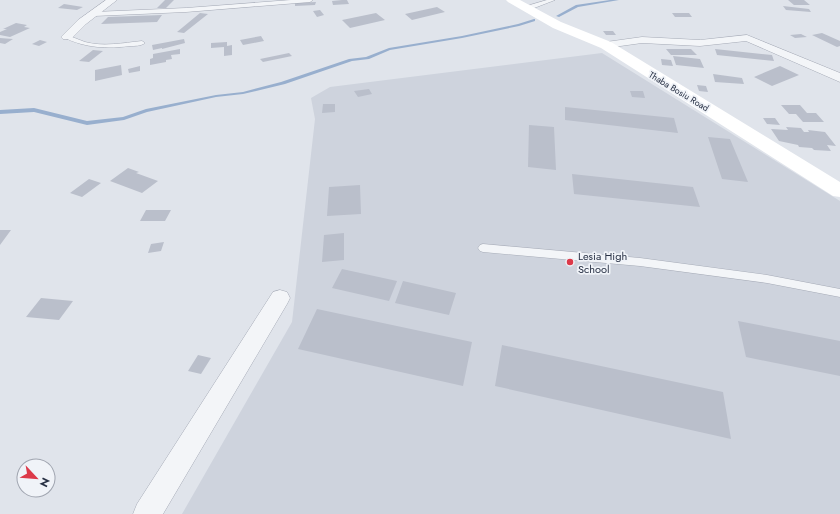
<svg xmlns="http://www.w3.org/2000/svg" width="840" height="514" font-family="Jost,sans-serif">
<style>
.built{fill:#ced3dd}
.lines{fill:none;stroke-linecap:round;stroke-linejoin:round}
.stream{fill:#98afce;fill-rule:evenodd}
.building{fill:#babfcb}
.lane-casing{stroke:#a5aab6;stroke-width:1}
.street-casing{stroke:#a5aab6;stroke-width:1}
.lane{fill:#f3f5f8;fill-rule:evenodd}
.street{fill:#f3f5f8;fill-rule:evenodd}
.secondary{fill:#fff;fill-rule:evenodd}
.poi-dot{fill:#dc3949;stroke:#f0f3f8;stroke-width:1.5}
.labels{text-anchor:middle;dominant-baseline:central;stroke-width:3.5;stroke-linejoin:round;paint-order:stroke}
.far-street-label{font-size:9px;fill:#273044;stroke:#f0f3f8}
.poi-label{font-size:11px;fill:#273044;stroke:#f0f3f8;text-anchor:start}
</style>
<rect width="100%" height="100%" fill="#e0e4eb"/>
<path class="built" d="M602 53 840 201V514H182L292 322 315 119 311 98 330 87Z"/>
<g class="lines">
<path class="stream" d="M610 0H619L578 7 559 17 556 16 576 5Z
M534 19H535V21L519 26 462 38 390 50 369 59 352 61 285 84 243 94 216 97 147 112 124 120 87 125 34 112 0 114V110L34 108 87 121 123 117 146 109 216 95 243 92 281 82 349 59 366 57 389 48 462 36 518 24Z"/>
</g>
<path class="building" d="M165 0H174L166 8H157Z
M342 0H347L349 4 333 5 332 1Z
M788 0H804L810 5H794Z
M316 2 315 5 295 6V3Z
M64 4 83 7 77 10 58 8Z
M783 6 809 9 811 12 786 10Z
M437 7 445 12 412 20 405 14Z
M320 10 324 15 317 17 313 11Z
M200 13 208 14 184 33 177 32Z
M376 13 385 20 350 28 342 20Z
M672 13H689L692 17H675Z
M162 15 157 22 101 24 108 17Z
M16 23 27 25 24 27 30 28 10 37 0 35V32L7 29H3Z
M603 31H613L616 35H606Z
M822 33 840 41V46L837 47 812 35Z
M801 34 807 37 795 38 790 35Z
M261 36 264 41 243 45 240 40Z
M0 38 13 39 5 44 0 43Z
M184 39 185 43 162 49V48L153 50 152 45Z
M40 40 47 42 39 46 32 44Z
M227 42V46L232 45V55L224 56V47L211 48V43Z
M180 49V54L171 55 172 59 166 60V62L150 65V59L153 58V54Z
M666 49H691L697 55H671Z
M715 49 772 55 774 61 717 55Z
M93 50 103 51 89 62 79 61Z
M289 53 292 56 263 62 260 59Z
M673 56 700 59 704 68 676 65Z
M661 59 671 60 673 66 662 65Z
M121 65 122 75 95 81V70Z
M140 66V71L129 73 128 69Z
M780 66 799 75 772 86 754 77Z
M713 74 742 78 744 84 715 82Z
M697 85 706 86 708 92 699 91Z
M369 89 372 94 358 97 354 91Z
M630 91H643L645 98 632 97Z
M323 104H335V112L322 113Z
M781 105H800L807 113H816L824 122H803L796 114H789Z
M565 107 674 118 678 133 565 120Z
M763 118H775L780 125 767 124Z
M529 125 554 127 556 170 528 167Z
M786 127 801 128 804 132H809L808 130 825 132 836 146 827 145 831 151 814 150 812 148 799 147 798 145 779 141 771 129 788 130Z
M708 137 730 139 748 182 722 179Z
M128 168 139 172 136 173 158 181 142 193 110 181Z
M572 174 693 187 700 207 574 194Z
M89 179 101 183 82 197 70 193Z
M360 185 361 214 327 216 329 187Z
M146 210H171L165 221H140Z
M0 230H11L0 245Z
M344 233V260L322 262 324 235Z
M164 242 161 251 148 253 151 244Z
M342 269 397 281 389 301 332 288Z
M403 281 456 293 449 315 395 303Z
M41 298 73 301 59 320 26 317Z
M317 309 472 342 463 386 298 349Z
M738 321 840 341V376L746 357Z
M502 345 723 392 731 439 495 386Z
M198 355 211 358 201 374 188 371Z"/>
<g class="lines">
<defs>
<path id="lane" d="M291 0H313L310 2 186 12 94 16 91 14 94 12 186 8Z
M547 0H555L529 10 524 9 530 5Z
M67 35C73 37 79 40 85 42 103 47 123 43 142 41L145 43C141 46 135 46 130 46 107 49 86 48 65 38L64 37Z
M483 244 640 258 767 275 840 289V297L767 283 640 266 483 252 480 251 478 248 480 245Z"/>
<path id="street" d="M106 0H117L86 24 71 39H63L61 37 78 20Z
M747 35 840 73V82L746 41 700 46 642 43 606 48 602 47 600 45 602 43 606 42 642 37 700 40Z
M280 290 287 292 290 298 287 304 163 514H133L137 504 273 292Z"/>
</defs>
<use href="#lane" class="lane-casing"/>
<use href="#street" class="street-casing"/>
<use href="#lane" class="lane"/>
<use href="#street" class="street"/>
<path class="secondary" d="M506 0H520L561 22 611 42 840 182V197L833 196 601 48 553 28 508 2Z"/>
</g>
<circle class="poi-dot" cx="570" cy="262" r="4"/>
<g class="labels">
<g class="far-street-label">
<text transform="translate(679 91) rotate(31)">Thaba Bosiu Road</text>
</g>
<g class="poi-label">
<text x="578" y="256">Lesia High<tspan x="578" dy="13">School</tspan></text>
</g>
</g>
<g transform="translate(36 478) rotate(116)"><circle r="19" fill="#f0f3f8" stroke="#a0a5b0"/>
<path d="M0-3L7 15L0 10L-7 15Z" fill="#dc3949"/>
<text y="-6" font-size="11" font-weight="bold" text-anchor="middle" fill="#273044">N</text>
</g>
</svg>
